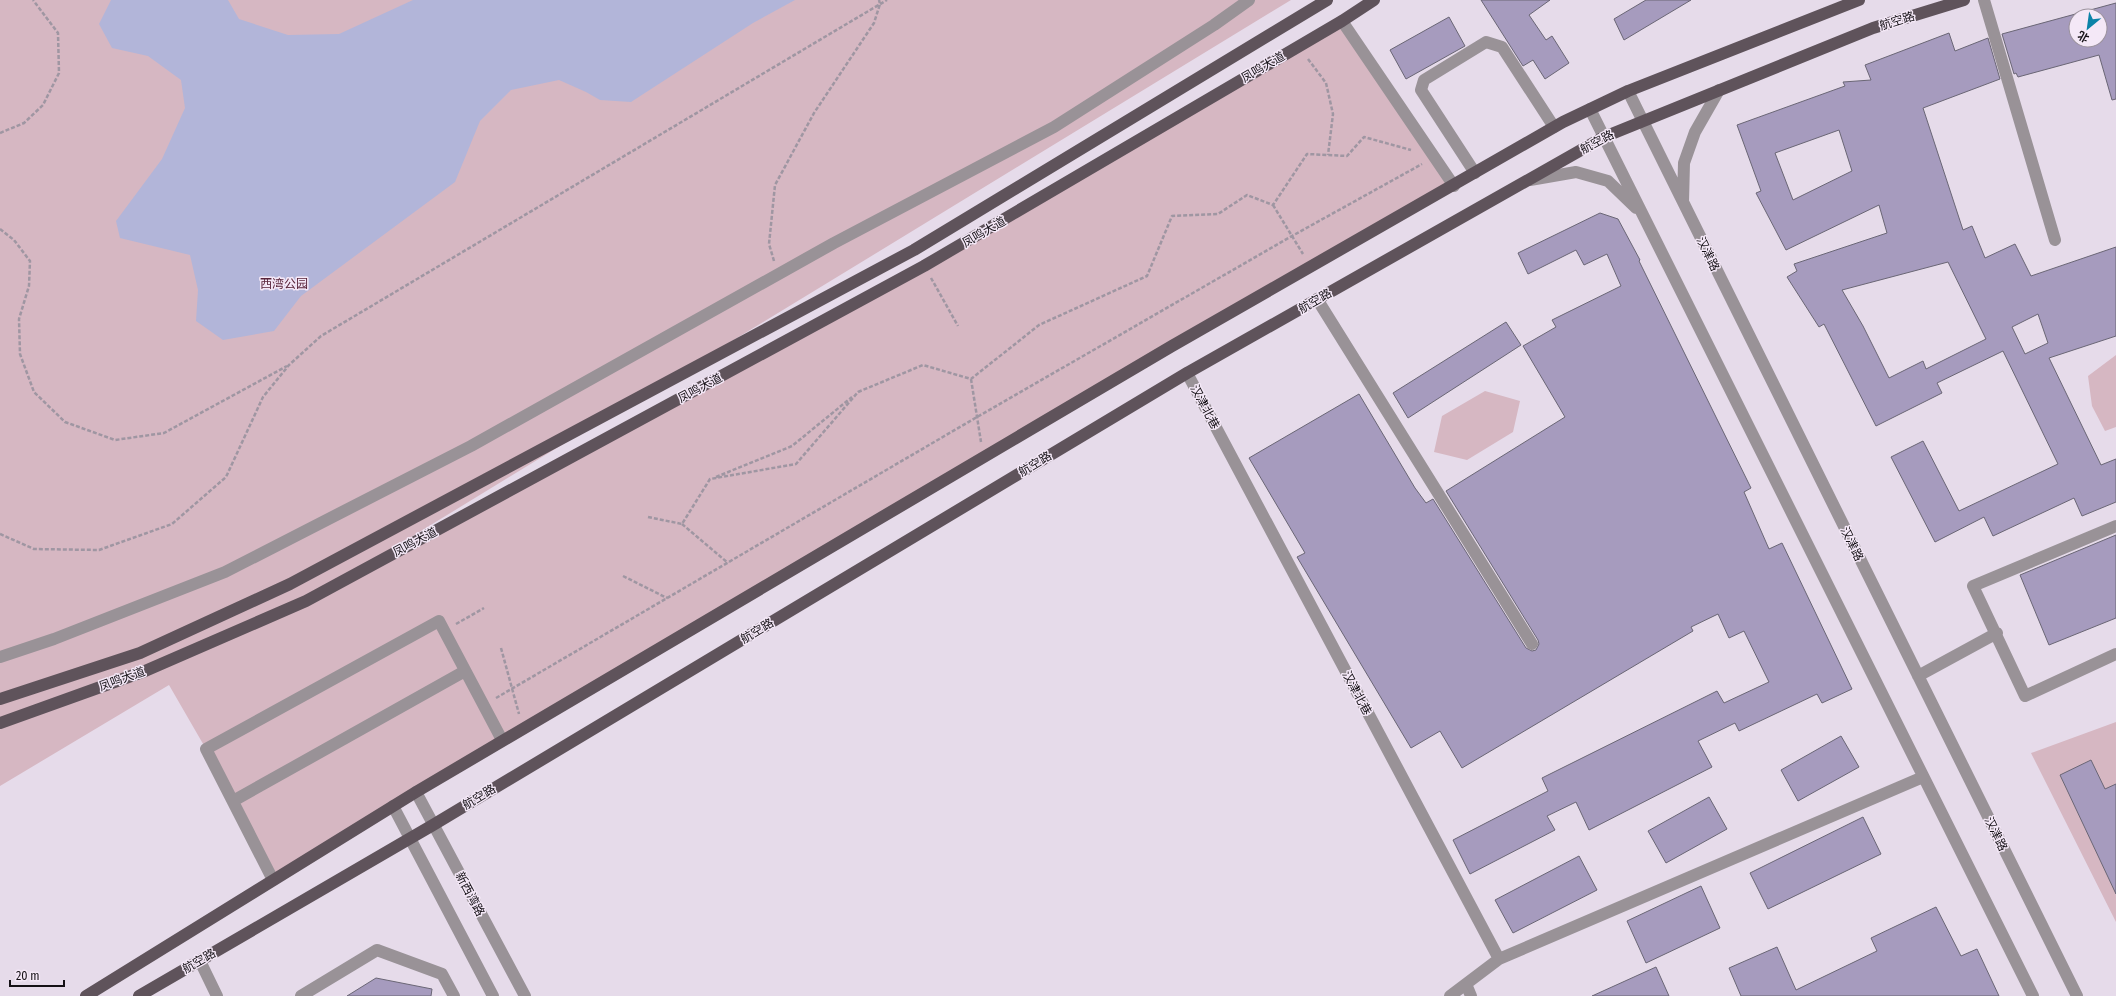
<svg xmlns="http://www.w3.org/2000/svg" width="2116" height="996" font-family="'Fira Sans Condensed','Noto Sans SC',sans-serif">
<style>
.green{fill:#d6b7c2}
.water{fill:#b2b5d9}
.building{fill:#a69bbe;stroke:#6a6675;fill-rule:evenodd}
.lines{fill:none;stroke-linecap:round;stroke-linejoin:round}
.path{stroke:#9f96a2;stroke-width:2.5;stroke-dasharray:4 2;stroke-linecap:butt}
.minor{stroke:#999297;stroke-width:12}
.major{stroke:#5f535b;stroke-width:12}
.labels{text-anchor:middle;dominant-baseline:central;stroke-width:3;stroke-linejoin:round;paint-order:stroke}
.street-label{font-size:12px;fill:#151116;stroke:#f4e8f7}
.park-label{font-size:12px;fill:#57233a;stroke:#f4e8f7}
</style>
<rect width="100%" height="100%" fill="#e6dbea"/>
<path class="green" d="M0 0H1291L316 595 924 266 1342 21 1454 186 273 880 206 749 169 685 0 786Z
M2116 355V427L2105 431 2092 406 2088 376Z
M1485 391 1520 401 1513 432 1467 460 1434 452 1442 416Z
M2116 722V922L2031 753Z"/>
<path class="water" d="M111 0H228L239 19 288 35 339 34 413 0H795L753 23 631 102 600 100 586 92 559 80 511 90 480 121 455 182 301 296 274 331 223 340 196 321 198 290 190 255 120 238 116 221 162 159 185 108 181 80 148 56 112 48 99 24Z"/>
<path class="building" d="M1481 0H1550L1529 15 1546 40 1552 36 1569 63 1545 79 1533 60 1523 66Z
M1646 0H1691L1624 40 1614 19Z
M2116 3V99L2112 100 2099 55 2018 77 2016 73 2014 74 2002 34ZM2076 16H2100V40H2076Z
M1449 17 1465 46 1406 79 1390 50Z
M1949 33 1955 51 1988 38 2000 79 1923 108 1963 230 1972 226 1985 258 2015 244 2031 276 2116 247V336L2049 358 2101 465 2116 459V502L2082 516 2074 498 1993 536 1984 517 1935 542 1891 457 1923 441 1959 511 2058 464 2003 351 1937 383 1942 393 1876 426 1824 324 1819 327 1787 277 1797 271 1794 264 1887 233 1879 205 1786 250 1756 193 1761 191 1737 125 1845 86 1843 82 1871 80 1865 65ZM1839 130 1852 171 1793 200 1775 153ZM1948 262 1986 339 1926 369 1923 361 1889 378 1863 326 1842 290ZM2038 314 2048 343 2025 354 2012 327Z
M1600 213 1618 219 1640 260 1639 261 1751 488 1744 492 1769 549 1782 543 1852 689 1822 703 1817 694 1739 731 1735 723 1698 741 1712 767 1589 830 1576 802 1547 816 1555 830 1470 874 1453 840 1548 791 1542 778 1717 691 1724 703 1769 682 1744 631 1729 638 1718 614 1691 627 1693 631 1462 768 1440 731 1411 748 1297 557 1305 553 1249 458 1359 394 1415 488 1426 503 1433 499 1526 648 1532 651 1536 650 1539 644 1538 640 1446 491 1565 417 1523 346 1556 327 1552 320 1621 286 1607 254 1584 265 1576 250 1528 274 1518 253Z
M1506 322 1521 345 1408 418 1393 393Z
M2116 535V618L2049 645 2020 575Z
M1841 736 1859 767 1798 801 1781 770Z
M2091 760 2105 789 2116 784V894L2060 775Z
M1709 797 1727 829 1666 863 1648 831Z
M1863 817 1881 854 1768 909 1750 873Z
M1579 856 1597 890 1513 933 1495 900Z
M1701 886 1720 928 1646 963 1627 921Z
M1936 907 1961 956 1977 949 1999 996H1741L1729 968 1777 947 1796 990 1877 951 1871 938Z
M1656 967 1669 996H1592Z
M376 978 432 989 431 996H347Z"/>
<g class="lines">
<path class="path" d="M1308 59 1326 83 1333 114 1328 155
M0 133 24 123 43 105 59 73 58 33 33 0
M1273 205 1303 254
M0 229 14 240 30 261 29 286 19 319 20 354 34 392 65 422 115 440 164 433 287 366
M774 261 769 244 775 185 814 113 874 23 880 4 879 0
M931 278 958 326
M971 379 981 442
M716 477 792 446 852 397
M648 517 682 524 710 479 796 464 858 392 923 365 971 379 1039 325 1147 276 1172 216 1218 214 1247 195 1273 205 1307 154 1347 156 1364 137 1411 150
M682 524 728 563
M0 534 34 549 99 550 172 524 226 477 263 397 289 365 321 336 887 0
M623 576 667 598
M456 624 484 608
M501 648 519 714
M496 698 977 417 1292 236 1422 164"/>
<path class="minor" d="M1984 0 2055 240
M1342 21 1454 186
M1628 91 2077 996
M1590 109 2033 996
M1475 173 1421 90 1424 80 1486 42 1502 47 1554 127
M1530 180 1576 172 1608 181 1636 208
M1683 202 1684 163 1695 132 1719 90
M1317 299 1532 644
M1187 373 1499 959 1450 996
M2116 526 1973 586 2025 696 2116 654
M0 657 54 639 225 572 471 446 834 243 1054 127 1214 25 1249 0
M1918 676 1997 633
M416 792 525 996
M233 801 465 671
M393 806 493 996
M273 880 206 749 439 621 502 740
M1499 959 1923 777
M200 961 217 996
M1466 984 1471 996
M301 996 377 950 442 974 454 996"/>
<path class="major" d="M0 699 140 653 290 584 914 250 1327 0
M0 723 145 671 306 601 924 266 1342 21 1374 0
M86 996 416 792 1172 346 1563 122 1628 91 1859 0
M139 996 433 825 1187 373 1604 137 1873 28 1964 0"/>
</g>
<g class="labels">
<g class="street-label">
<text transform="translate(1897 21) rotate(-17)">航空路</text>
<text transform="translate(1263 67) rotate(-30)">凤鸣大道</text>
<text transform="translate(1597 142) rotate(-28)">航空路</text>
<text transform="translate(984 232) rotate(-30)">凤鸣大道</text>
<text transform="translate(1708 254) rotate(64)">汉津路</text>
<text transform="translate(1315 301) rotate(-30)">航空路</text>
<text transform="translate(700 388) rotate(-28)">凤鸣大道</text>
<text transform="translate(1205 407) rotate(62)">汉津北巷</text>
<text transform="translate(1035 464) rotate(-31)">航空路</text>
<text transform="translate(415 542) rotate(-28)">凤鸣大道</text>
<text transform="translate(1852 544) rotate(64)">汉津路</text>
<text transform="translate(757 631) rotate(-31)">航空路</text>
<text transform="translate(122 679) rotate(-20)">凤鸣大道</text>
<text transform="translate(1357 693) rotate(62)">汉津北巷</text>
<text transform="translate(479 797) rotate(-31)">航空路</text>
<text transform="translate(1996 834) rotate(64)">汉津路</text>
<text transform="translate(470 894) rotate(62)">新西湾路</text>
<text transform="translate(199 961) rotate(-30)">航空路</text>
</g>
<g class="park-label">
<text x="284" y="284">西湾公园</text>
</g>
</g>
<g transform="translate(2088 28) rotate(209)"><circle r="19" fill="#f4e8f7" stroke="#9b929d"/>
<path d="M0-3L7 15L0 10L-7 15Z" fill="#0b83a8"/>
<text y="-6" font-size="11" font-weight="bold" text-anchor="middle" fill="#151116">北</text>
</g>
<path d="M10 980v6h54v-6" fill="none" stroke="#151116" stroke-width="2"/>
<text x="16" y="980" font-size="12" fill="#151116" stroke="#f4e8f7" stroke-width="3" paint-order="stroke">20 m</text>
</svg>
